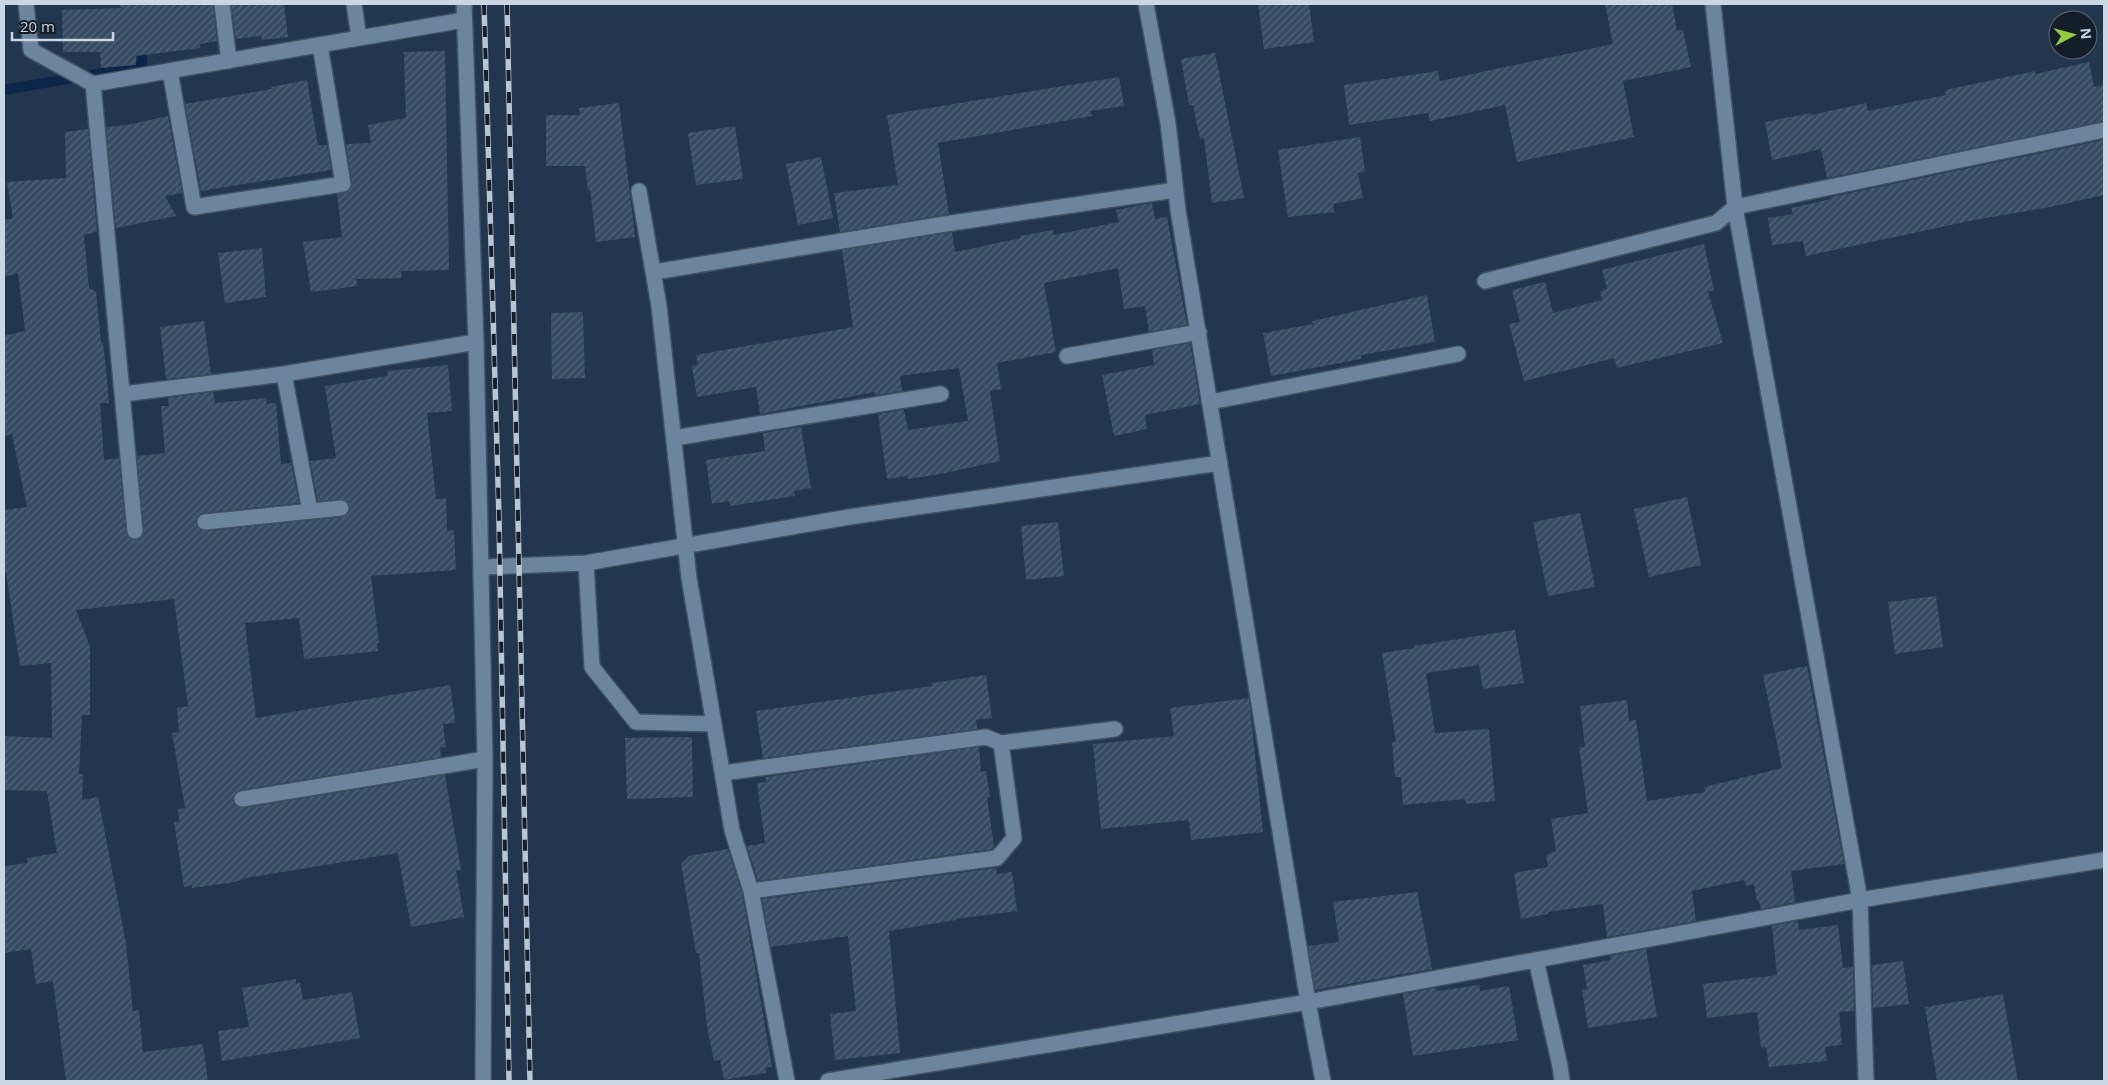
<svg xmlns="http://www.w3.org/2000/svg" width="2108" height="1085" font-family="'Open Sans',sans-serif">
<style>
.lines{fill:none;stroke-linecap:round;stroke-linejoin:round}
.stream{stroke:#0e254b;stroke-width:10}
.building{fill:url(#building-hatch)}
.street-casing{stroke:#3f5264;stroke-width:18}
.street{stroke:#6d849d;stroke-width:15}
.rail-casing{stroke:#b7c5d4;stroke-width:5.5}
.rail{stroke:#151e28;stroke-width:4;stroke-dasharray:11;stroke-linecap:butt}
</style>
<defs>
<pattern id="building-hatch" width="6" height="6" patternUnits="userSpaceOnUse" patternTransform="scale(1.25)"><rect width="6" height="6" fill="#364c62"/><path d="M-1 1l2-2M0 6l6-6M5 7l2-2" fill="none" stroke="#526578"/></pattern>
</defs>
<rect width="100%" height="100%" fill="#22374d"/>
<g class="lines">
<path class="stream" d="M4 90 142 66V42"/>
</g>
<path class="building" d="M120 4H213L217 41 200 44V48L136 56V65L101 68 100 52H63L62 10 121 8Z
M231 4H284L288 37 262 40 261 36 236 39Z
M1258 4H1309L1314 42 1264 49Z
M1605 4H1672L1677 31 1683 30 1691 67 1623 81 1634 137 1517 162 1505 105 1430 121 1428 113 1349 125 1344 85 1438 71 1440 81 1613 44Z
M445 51 449 270 401 271 402 278 356 279 358 286 311 292 303 242 342 237 337 194 348 192 352 183 346 144 371 143 368 125 406 118 404 52Z
M1215 53 1244 198 1212 203 1204 138 1200 139 1193 105H1189L1181 59Z
M2089 62 2094 87 2104 85V121L1827 178 1821 149 1772 160 1765 122 1810 113 1811 115 1866 103 1868 111 1946 95 1945 90 2002 78 2035 71V74Z
M1119 77 1124 106 1091 111 1092 116 938 143 949 214 840 232 834 193 898 185 887 115Z
M307 80 318 145H327L331 170 201 191 185 104 272 89 271 87Z
M619 103 635 237 596 242 590 189 588 190 585 166H546V115H580L579 108Z
M168 116 182 193 165 196 176 216 116 228 106 127 127 125Z
M735 126 743 179 696 185 688 133Z
M88 129 97 232 84 235 89 288 96 292 101 343H103L106 369 109 403H100L104 460 119 458 126 532 131 539H140L144 531 137 456 165 453 161 406H169L168 398 213 392 215 403 266 398 267 404 276 403 281 464 291 463 299 503 204 513 196 519V523L201 530 206 531 342 517 350 511V507L345 500 318 501 310 461 336 458 325 386 387 376V371L448 365 452 411 427 413 436 499 446 498 447 531 454 530 456 570 371 576 379 643H377L378 651 304 659 299 618 245 623 256 718 450 685 455 719 454 723 443 724 446 747 440 748 441 757 240 790 236 792 233 800 235 805 244 808 445 775 461 870H456L464 917 411 927 398 853 246 878 235 882 192 888V885L184 887 174 822H179L178 809 185 808 172 733 179 732 177 708 188 706 174 599 76 610 90 647V715H82L79 774H83L82 800 98 797 126 943 133 1011 139 1010 143 1052 203 1044 208 1081H66L53 981 36 984 31 949 4 953V866L27 863V858L57 853 47 791 4 790V736L52 738 51 663 20 666 6 572H4V510L27 507 12 434 4 436V336L25 331 18 273 4 277V220L13 218 7 182 66 178 65 132Z
M1360 137 1365 172 1358 173 1363 198 1333 204 1334 212 1288 217 1278 150Z
M2104 140V195L2050 207 1974 220 1806 256 1803 241 1772 245 1768 218 1793 214 1791 208 1831 199V197Z
M821 157 833 218 798 225 786 164Z
M1152 203 1155 219 1167 217 1187 325 1149 332 1145 306 1124 309 1118 268 1044 283 1056 352 997 363 1001 389 990 391 1000 461 940 474 908 479 907 476 887 479 878 414 904 410 908 430 968 421 959 368 900 376 902 391 875 395V392L760 414 756 387 697 397 692 366 698 365 696 355 853 327 842 250 952 232 955 252 1021 238 1020 236 1053 230 1054 235 1119 222 1116 210Z
M1704 244 1714 290 1708 292 1723 343 1617 368 1614 358 1524 381 1509 324 1520 322 1512 290 1545 282 1553 313 1602 300 1600 291 1607 289 1602 270Z
M262 248 266 297 225 303 218 253Z
M1427 295 1435 342 1361 355V359L1271 376 1263 333 1313 324 1312 321Z
M583 312 585 378 552 379 551 313Z
M204 321 211 374 166 379 160 327Z
M1190 343 1200 404 1145 415 1147 429 1114 436 1102 375 1154 365 1152 350Z
M801 427 811 488 794 491 795 496 730 506 729 501 712 504 706 460 765 451 763 433Z
M1687 497 1701 565 1649 577 1634 509Z
M1580 513 1595 587 1548 596 1533 522Z
M1058 522 1064 576 1026 580 1021 526Z
M1936 596 1943 647 1895 654 1888 602Z
M1515 630 1524 683 1483 689 1479 665 1426 673 1435 733 1489 729 1495 801 1466 804 1465 799 1403 805 1401 777H1395L1392 742H1396L1382 653 1415 648 1414 646Z
M1807 666 1844 864 1791 871 1795 902 1761 909 1759 901H1757L1754 884 1746 886 1744 880 1692 891 1696 921 1607 937 1603 904 1548 912V914L1521 919 1514 873 1548 867 1546 855 1556 851 1551 819 1588 813 1579 747H1585L1580 706 1627 700 1629 721 1636 720 1647 801 1705 792 1704 787 1782 768 1763 675Z
M986 675 992 718 976 720 977 729 763 758 756 711 932 686V683Z
M1249 698 1263 832 1191 840 1189 820 1101 829 1093 744 1174 736 1170 708Z
M692 737 693 797 627 799 625 738Z
M979 747 981 772 986 771 990 797H987L994 847 992 849 758 881 747 846 765 843 757 783 766 782V777Z
M728 849 742 893 772 1067H766V1073L724 1080 720 1060 714 1061 707 1027 699 953H696L681 864 689 856Z
M996 868 997 874 1012 872 1017 911 956 919V920L889 931 900 1053 835 1060 830 1014 856 1011 848 936 771 947 762 899Z
M1417 892 1432 969 1315 990 1308 946 1339 942 1333 902Z
M1798 921 1799 930 1838 925 1843 968 1853 967 1854 1011 1839 1012 1842 1045 1825 1047 1827 1061 1769 1067 1766 1047 1761 1048 1757 1012 1707 1018 1703 984 1777 975 1772 926Z
M1646 949 1657 1017 1588 1028 1582 990 1587 989 1583 965 1611 960 1610 956Z
M1903 961 1909 1004 1873 1008 1872 965Z
M296 979V984L300 983 303 1000 352 992 360 1038 222 1061 218 1031 249 1027 242 988Z
M1479 985 1480 991 1509 986 1518 1040 1413 1056 1403 994 1436 988 1437 991Z
M2003 994 2018 1081H1937L1925 1007Z"/>
<g class="lines">
<defs>
<path id="street" d="M26 4 31 50 93 84 464 20
M222 4 229 61
M354 4 359 38
M464 4 476 342 485 759 483 1081
M1146 4 1168 123 1178 210 1308 1002 1323 1081
M1713 4 1735 207 1860 900 1866 1081
M170 71 194 207 343 184 320 45
M93 84 135 531
M639 191 659 306 689 578 732 830 751 891 787 1081
M654 272 945 224 1175 190
M1485 281 1716 223 1735 207 2104 130
M1067 356 1199 332
M284 374 310 511
M123 394 284 374 476 342
M1210 402 1458 354
M674 438 941 394
M205 522 341 508
M586 563 592 667 636 722 714 724
M481 567 586 563 849 517 1220 463
M723 773 986 737 1001 743 1115 729
M242 799 485 759
M751 891 997 858 1014 838 1001 743
M1536 960 1560 1066 1562 1081
M828 1081 1308 1002 1860 900 2104 860"/>
</defs>
<use href="#street" class="street-casing"/>
<use href="#street" class="street"/>
<defs>
<path id="rail" d="M484 4 499 518 509 1081
M507 4 530 1081"/>
</defs>
<use href="#rail" class="rail-casing"/>
<use href="#rail" class="rail"/>
</g>
<rect width="2108" height="1085" fill="none" stroke="#c9d6e4" stroke-width="10"/>
<g transform="translate(2073 35) rotate(84)"><circle r="24" fill="#151e28" stroke="#5d6873"/>
<path d="M0-4L9 19L0 12L-9 19Z" fill="#92cd3e"/>
<text y="-8" font-size="14" font-weight="bold" text-anchor="middle" fill="#c9d6e4">N</text>
</g>
<path d="M12 32v8h101v-8" fill="none" stroke="#c9d6e4" stroke-width="2.5"/>
<text x="20" y="32" font-size="15" fill="#c9d6e4" stroke="#151e28" stroke-width="4" paint-order="stroke">20 m</text>
</svg>
